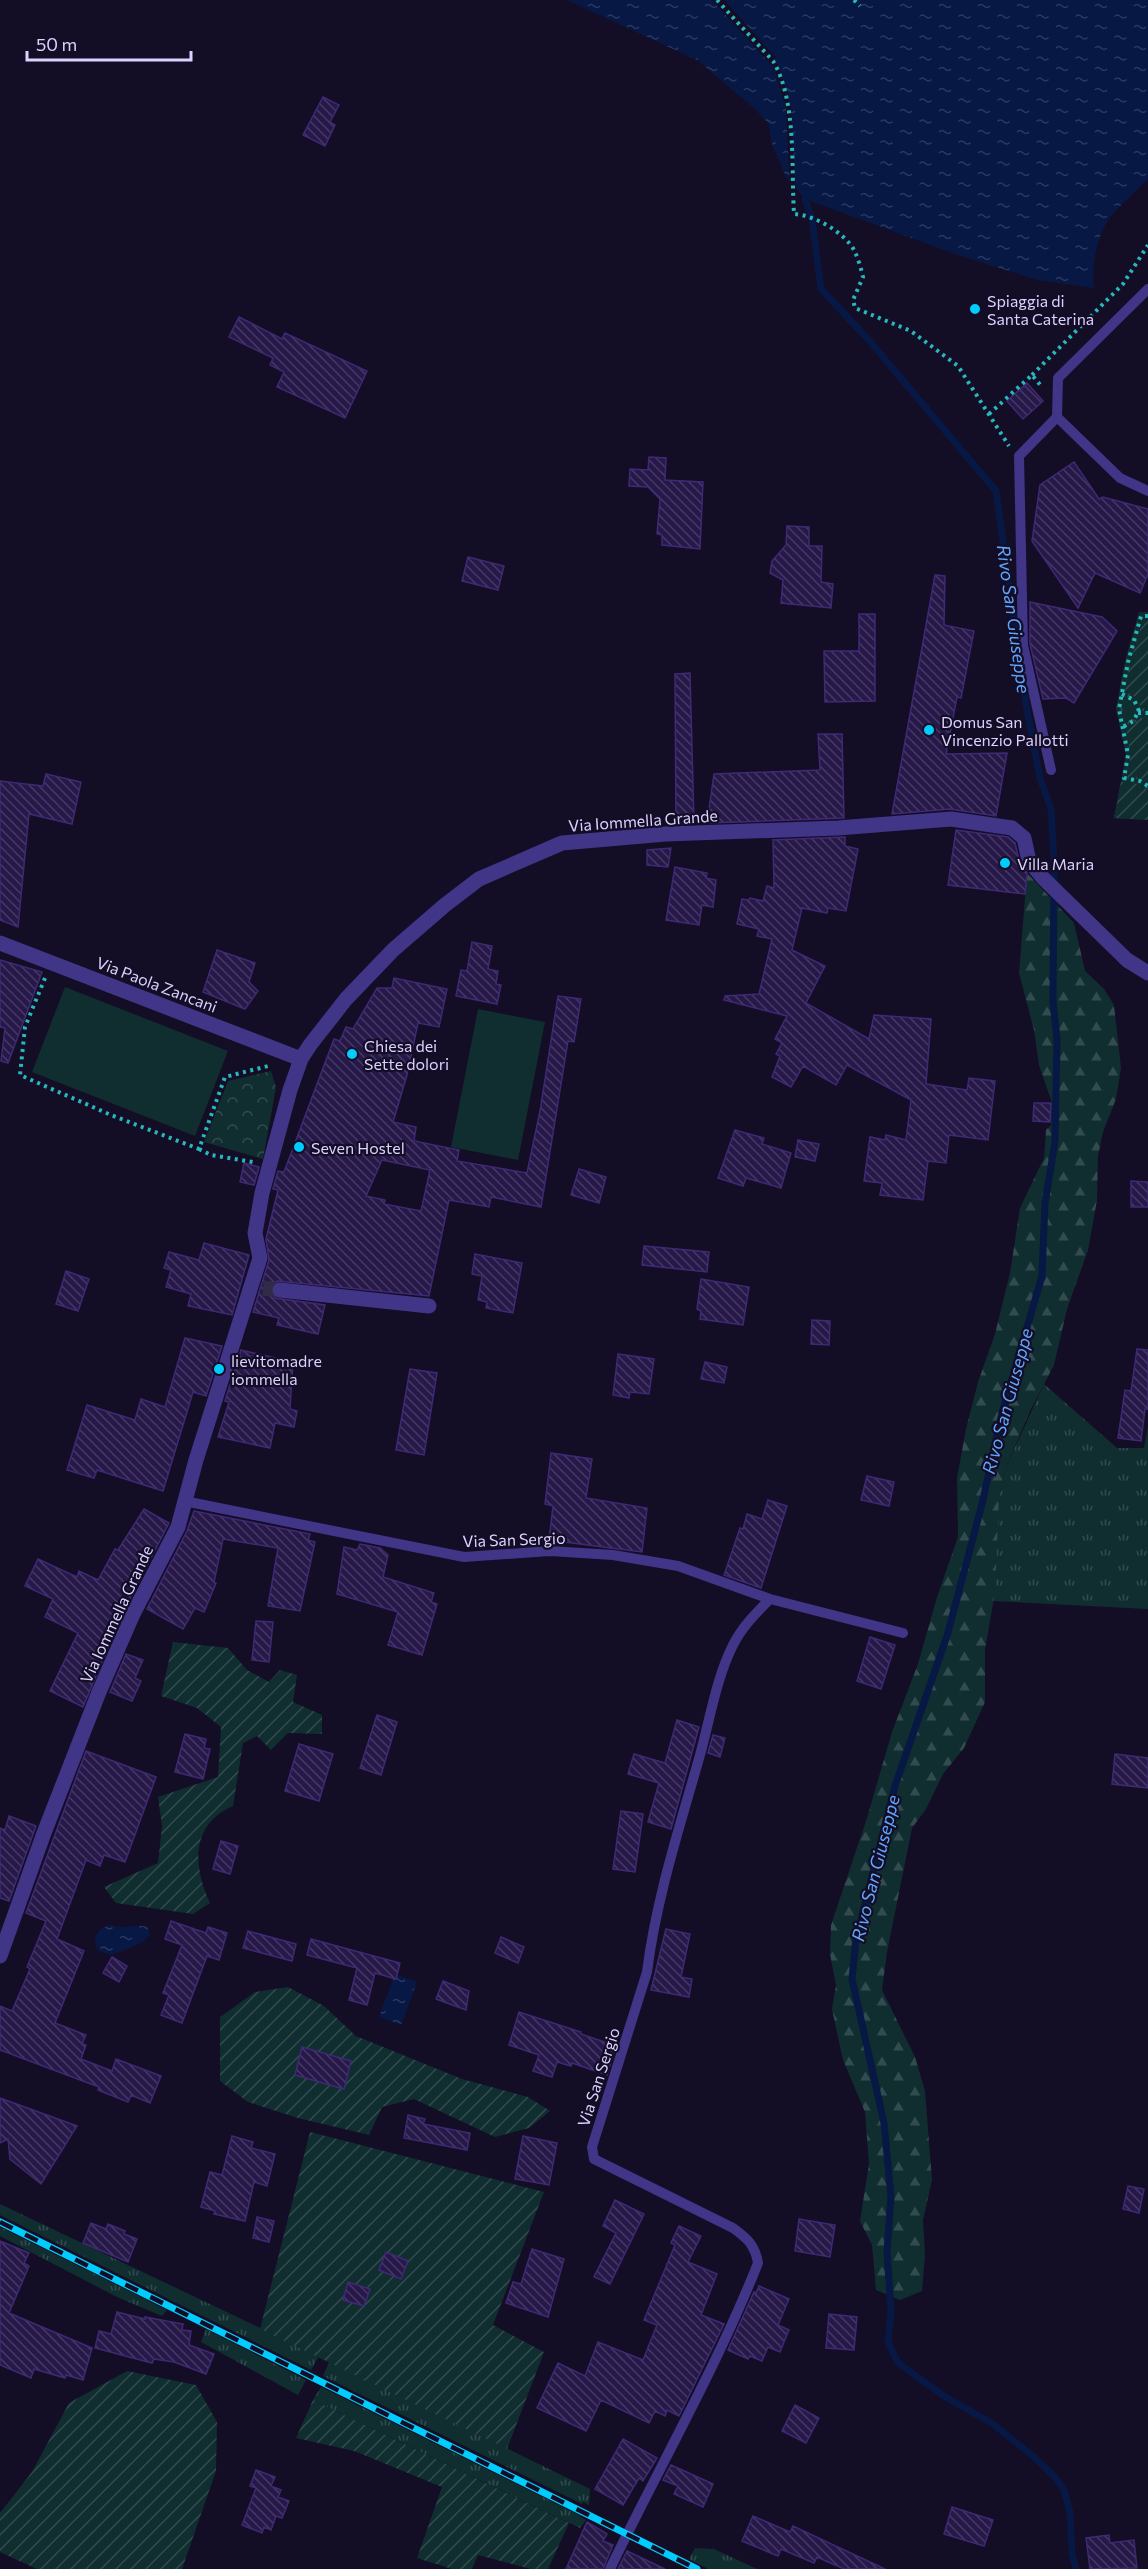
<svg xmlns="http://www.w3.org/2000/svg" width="1148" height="2569" font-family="Commissioner,sans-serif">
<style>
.grass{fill:url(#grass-tufts)}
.forest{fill:url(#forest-firs)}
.park{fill:url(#park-crowns)}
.garden{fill:url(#garden-furrows)}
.pitch{fill:#102e30}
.water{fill:url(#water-ripples)}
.pier{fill:#140d26}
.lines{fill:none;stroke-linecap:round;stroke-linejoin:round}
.stream{stroke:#071845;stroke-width:7}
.building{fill:url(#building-back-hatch);stroke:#3f2975;stroke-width:1.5;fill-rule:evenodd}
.street-tunnel{stroke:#322b47;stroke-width:15;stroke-dasharray:15 8;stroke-linecap:butt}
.path{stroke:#27b8be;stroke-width:4;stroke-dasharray:3 4.5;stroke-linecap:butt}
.lane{stroke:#403587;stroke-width:10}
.street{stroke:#403587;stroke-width:15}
.rail-casing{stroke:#00ccfd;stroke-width:7}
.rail{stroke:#140d26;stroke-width:4.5;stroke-dasharray:14;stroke-linecap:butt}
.poi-dot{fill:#00ccfd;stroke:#140d26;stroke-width:2}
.labels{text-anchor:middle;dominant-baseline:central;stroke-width:4.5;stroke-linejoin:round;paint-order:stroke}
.poi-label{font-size:16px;fill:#dbd2ff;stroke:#140d26;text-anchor:start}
.street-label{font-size:16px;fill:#dbd2ff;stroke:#140d26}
.water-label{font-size:18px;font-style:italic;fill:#60a6ff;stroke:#140d26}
</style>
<defs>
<pattern id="grass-tufts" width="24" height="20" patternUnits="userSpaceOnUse" patternTransform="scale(1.5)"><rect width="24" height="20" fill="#102e30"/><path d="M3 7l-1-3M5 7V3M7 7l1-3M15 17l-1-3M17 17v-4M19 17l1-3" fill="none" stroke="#324b4f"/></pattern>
<pattern id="forest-firs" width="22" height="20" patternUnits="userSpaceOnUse" patternTransform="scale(1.5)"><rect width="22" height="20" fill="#102e30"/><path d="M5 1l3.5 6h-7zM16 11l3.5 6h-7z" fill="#324b4f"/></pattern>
<pattern id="park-crowns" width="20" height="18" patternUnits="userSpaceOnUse" patternTransform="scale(1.5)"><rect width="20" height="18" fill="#102e30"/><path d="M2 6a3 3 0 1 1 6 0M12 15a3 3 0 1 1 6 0" fill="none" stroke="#324b4f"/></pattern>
<pattern id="garden-furrows" width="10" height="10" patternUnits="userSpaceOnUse" patternTransform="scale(1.5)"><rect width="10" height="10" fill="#102e30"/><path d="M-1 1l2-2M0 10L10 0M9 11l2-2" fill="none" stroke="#324b4f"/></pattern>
<pattern id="water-ripples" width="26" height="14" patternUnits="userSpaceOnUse" patternTransform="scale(1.5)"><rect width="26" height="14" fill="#071845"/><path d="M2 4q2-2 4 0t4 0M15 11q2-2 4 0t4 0" fill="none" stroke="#2b3961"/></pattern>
<pattern id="building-back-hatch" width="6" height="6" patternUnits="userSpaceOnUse" patternTransform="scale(1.5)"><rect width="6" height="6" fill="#261848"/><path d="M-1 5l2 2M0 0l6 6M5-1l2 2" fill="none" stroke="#453963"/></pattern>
</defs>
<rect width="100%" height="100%" fill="#140d26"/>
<path class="grass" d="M1044 1384 1117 1448H1144L1148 1426V1609L993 1601 999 1497 1006 1467Z
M0 2204 319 2356 311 2370 0 2215Z
M0 2227 167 2310 162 2316 117 2297 0 2236Z
M206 2329 306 2380 298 2395 201 2342Z
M329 2362 590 2489 589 2505 583 2502 582 2504 323 2376Z
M321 2387 577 2514 586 2520 580 2528 313 2400Z
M695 2548 714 2549 757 2569H708L689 2559Z"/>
<path class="forest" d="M1027 873 1074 923 1085 971 1104 989 1114 1005 1121 1068 1116 1099 1103 1132 1098 1156 1097 1200 1088 1250 1067 1309 1054 1365 1030 1411 1006 1467 999 1497 995 1592 985 1650V1702L964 1748 943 1774 926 1809 912 1828 887 1952 882 1990 915 2057 925 2091 932 2180 923 2220 925 2254 922 2291 900 2300 876 2290 872 2245 860 2221 869 2164 865 2112 843 2060 832 2009 836 1985 830 1954 831 1925 867 1818 892 1732 918 1664 937 1597 958 1537 957 1478 966 1429 978 1382 995 1334 1010 1273 1020 1208 1044 1158 1046 1130 1051 1125 1052 1103 1039 1065 1034 1030 1019 973Z"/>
<path class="park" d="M1139 612H1148V820L1114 818 1126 755 1116 709 1125 661Z
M271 1071 276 1087 263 1159 204 1142 228 1081Z"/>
<path class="garden" d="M1143 620H1148V709L1141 708 1137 698 1125 691 1130 663Z
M1140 718H1148V782L1141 778 1127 775 1131 755 1126 729 1136 723Z
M1121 782 1139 784 1148 791V820L1114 818Z
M173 1642 228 1648 247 1670 269 1682 280 1670 297 1675 293 1702 322 1715V1734L288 1733 271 1750 257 1736 243 1743 233 1806C190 1825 193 1866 210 1903L193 1914 116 1903 104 1887 158 1863 162 1826 158 1797 218 1777 221 1727 197 1708 161 1696Z
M288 1987 324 2006 356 2036 462 2079 528 2097 550 2111 529 2128 495 2137 414 2099 382 2107 369 2135 298 2118 248 2102 220 2081V2017L255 1992Z
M310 2132 544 2192 493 2325 544 2352 507 2449 260 2329Z
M127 2371 196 2385 217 2422 216 2471 182 2569H37L0 2552V2513L32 2472 69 2403Z
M313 2400 569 2523 548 2569H531L478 2555 472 2569H452L417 2558 442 2487 354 2451 296 2438Z"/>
<path class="pitch" d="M65 987 228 1051 195 1136 32 1072Z
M478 1009 545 1022 518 1160 451 1147Z"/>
<path class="water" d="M567 0H1148V179C1136 191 1122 203 1111 216 1097 234 1091 266 1094 288L1038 280 958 255 805 199 786 177 772 144 769 124 754 108 697 60Z
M112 1925C125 1931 134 1923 147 1927L150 1934C144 1942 139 1944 131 1947 124 1950 116 1955 108 1954 88 1952 92 1927 112 1925Z
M395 1974 417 1982 401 2025 379 2017Z"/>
<path class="pier" d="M712 0H724L776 58 775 60 780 70 791 108 796 193 790 186 786 109 775 71 776 70Z
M1148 179V183L1113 219 1099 251 1098 264 1095 262 1096 251 1110 217Z"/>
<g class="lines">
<path class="stream" d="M805 199 812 219 821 289 867 338 996 491 1026 705 1040 778 1051 809 1054 860 1053 1001 1057 1040 1055 1142 1045 1203 1042 1276 1002 1413 982 1504 947 1636 895 1786 856 1939 852 1979 884 2123 891 2196 887 2252 891 2310 888 2342 898 2363 944 2396 993 2424 1034 2457 1054 2476 1064 2490 1070 2513 1072 2554 1076 2569"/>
</g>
<path class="building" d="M323 97 339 105 330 122 335 125 325 146 303 135Z
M239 317 282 339 285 333 367 371 345 418 277 387 284 372 270 365 273 358 229 337Z
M1027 383 1043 401 1023 419 1007 401Z
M649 457 666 458 665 480 703 482 700 549 662 545V535L657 534 660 499 648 487 629 486 630 469 648 470Z
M1074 462 1099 499 1103 497 1148 509V574L1140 593 1095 573 1078 608 1032 541 1040 485Z
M787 526 809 527V546H822L821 582 833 584 831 608 781 603 783 580 770 573 772 561 786 545Z
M468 557 504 566 498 590 462 581Z
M935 575 945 576 944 625 974 631 961 698 957 697 946 754 1007 753 996 816 950 809 892 814Z
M1030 602 1102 617 1117 631 1074 703 1066 698 1043 699 1030 644Z
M859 614H875V701L825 702 824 651H859Z
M690 673 694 823 676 824 675 674Z
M818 734H842L844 818 707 823 714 774 820 770Z
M46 774 81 782 72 824 29 814 18 927 0 920V781L43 786Z
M956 830 1008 837 1015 843 1020 864 1027 873 1025 894 948 885Z
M845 837V846L858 849 846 911 828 908 827 913 802 908 792 950 825 966 806 1003 869 1039 874 1015 931 1019 926 1084 967 1090 969 1078 995 1081 988 1140 949 1135 946 1163 928 1161 923 1200 880 1195 882 1183 864 1181 870 1137 885 1140 886 1135 906 1140 911 1100 847 1065 836 1085 803 1066 791 1087 772 1077 780 1056 776 1054 782 1043 775 1039 787 1016 724 1000 725 996 759 994 772 939 757 936 759 929 737 924 742 899 749 900 750 898 763 901 767 886 774 888 773 840Z
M671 848 668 867 647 865V850Z
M675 867 707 873 706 878 716 880 713 907 702 905 699 925 666 920Z
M472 942 492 946 488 969 498 971 496 984 501 985 497 1004 456 996 461 970 467 971Z
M217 950 255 963 249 982 258 991 245 1009 203 992Z
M0 960 42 972 8 1063 1 1061 5 1028 0 1027Z
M394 978 447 989 439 1027 418 1023 407 1075 393 1122 416 1127 414 1141 459 1150 457 1161 527 1173 540 1111 558 996 581 999 574 1042 568 1041 541 1207 491 1197 489 1207 449 1200 429 1296 277 1281 270 1290 275 1298 325 1305 318 1334 277 1325 279 1318 253 1312 269 1260 266 1239 278 1190 273 1189 278 1171 284 1172 334 1039 340 1041 346 1027 353 1029 377 988H392ZM382 1160 430 1170 421 1211 384 1204 385 1200 366 1196Z
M1034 1103H1051L1050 1122 1033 1121Z
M735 1130 764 1138 762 1144 791 1153 781 1188 746 1178 743 1186 718 1178Z
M798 1140 819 1144 815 1161 795 1157Z
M244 1163 259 1167 254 1185 240 1182Z
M579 1169 606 1177 599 1203 571 1195Z
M1131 1181 1148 1182V1207H1131Z
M204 1243 249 1255 232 1315 188 1306 191 1294 166 1287 171 1270 164 1268 169 1252 199 1260Z
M644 1246 709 1252 707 1272 642 1265Z
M475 1254 522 1263 513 1313 486 1308 487 1302 478 1300 482 1276 472 1274Z
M66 1271 89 1279 78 1311 56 1304Z
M701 1279 749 1287 743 1325 700 1319 701 1311 697 1309Z
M812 1320 830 1321 829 1345 811 1344Z
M185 1338 222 1346 206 1396 193 1392 163 1491 97 1470 94 1478 67 1470 87 1405 135 1420 141 1399 165 1407Z
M1137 1349 1148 1350V1409H1145L1141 1441 1118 1438 1125 1390 1131 1391Z
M241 1350 293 1362 290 1409 297 1411 294 1427 275 1423 270 1448 218 1437 229 1402 225 1401Z
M618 1354 654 1359 649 1394 630 1392 629 1398 613 1395Z
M705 1362 727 1367 724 1383 701 1379Z
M410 1369 437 1373 424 1455 396 1450Z
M551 1453 592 1459 586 1498 647 1508 642 1552 549 1540 553 1506 545 1504Z
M867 1476 894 1482 889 1506 861 1500Z
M768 1500 787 1506 761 1588 724 1575 740 1528 743 1529 747 1514 762 1519Z
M144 1509 169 1523 124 1610 83 1707 50 1691 78 1633 45 1617 53 1599 25 1586 38 1559 77 1577 79 1571 98 1580 115 1549 118 1550Z
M194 1511 310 1534 308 1540 315 1542 300 1611 268 1606 278 1548 223 1539 214 1582 216 1583 204 1612 195 1608 183 1629 147 1609 187 1531Z
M360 1544 380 1548 388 1555 383 1577 434 1593 431 1602 437 1604 422 1655 388 1645 398 1612 337 1594 344 1547 357 1550Z
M256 1621 273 1622 269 1662 252 1660Z
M870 1637 895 1645 881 1689 857 1681Z
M126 1654 143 1660 135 1678 141 1681 132 1701 110 1692Z
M377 1715 397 1722 381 1775 360 1768Z
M677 1720 699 1727 671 1829 648 1822 659 1783 628 1774 634 1754 665 1763Z
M185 1734 206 1739 204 1748 210 1749 203 1779 175 1772Z
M713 1735 725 1738 720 1757 708 1753Z
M299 1744 333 1754 319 1801 285 1791Z
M86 1751 156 1777 125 1862 104 1855 100 1866 86 1860 57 1939 84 1951 55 2023 86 2035 82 2044 86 2045 81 2059 112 2071 116 2059 161 2076 150 2103 131 2095 128 2102 98 2090 99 2087 0 2050V2006L12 2011 30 1969 27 1967 46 1921 26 1913Z
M1115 1754 1148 1758V1788L1112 1784Z
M621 1811 643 1814 635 1872 613 1869Z
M9 1816 36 1826 9 1901 0 1898V1828L5 1830Z
M221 1841 238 1846 230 1874 213 1869Z
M171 1921 206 1933 208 1927 227 1933 219 1960 207 1956 182 2023 161 2015 169 1995 163 1993 182 1945 165 1939Z
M666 1929 690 1934 681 1977 692 1979 689 1997 651 1990Z
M248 1931 296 1944 292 1961 243 1948Z
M501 1937 524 1947 518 1963 495 1953Z
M311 1939 400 1963 396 1979 375 1973 367 2005 349 2000 357 1968 307 1955Z
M112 1957 127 1966 119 1982 103 1973Z
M443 1981 469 1991 466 2010 436 1999Z
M519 2012 581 2032V2034L616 2046 607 2075 572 2063 571 2066 557 2062 552 2077 533 2071 539 2055 509 2045Z
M302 2047 351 2061 344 2089 295 2075Z
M0 2098 77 2126 41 2184 10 2159 8 2139 0 2143Z
M408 2115 425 2119 423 2124 470 2133 467 2150 404 2138Z
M232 2136 253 2142 251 2148 275 2154 267 2186 254 2182 245 2221 214 2214 215 2211 201 2207 210 2172 222 2175Z
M523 2136 557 2143 549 2185 515 2179Z
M1128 2186 1144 2189 1139 2213 1123 2209Z
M615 2200 644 2214 610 2284 594 2277 616 2233 603 2226Z
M257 2217 274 2221 269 2242 253 2238Z
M799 2219 835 2225 830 2257 795 2251Z
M91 2223 106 2229 108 2224 125 2231 124 2234 137 2239 128 2262 83 2243Z
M679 2226 701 2236 688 2262 717 2274 701 2315 724 2324 679 2416 667 2410 665 2416 655 2411 649 2423 601 2400 586 2431 537 2408 558 2363 585 2376 598 2342 643 2360 657 2325 644 2320 675 2245 671 2243Z
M0 2241 29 2253 24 2263 29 2266 9 2313 92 2348 83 2380 66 2375 65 2378 34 2369 31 2378 0 2365Z
M532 2249 564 2259 548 2317 506 2303 513 2282 521 2284Z
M386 2252 408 2261 401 2279 379 2270Z
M348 2282 370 2289 364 2306 343 2300Z
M759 2286 789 2299 778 2325 789 2330 780 2352 768 2347 762 2361 750 2356 748 2359 728 2350 754 2292 756 2293Z
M117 2312 145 2319V2317L183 2324 182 2330 191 2331 189 2345 214 2354 206 2374 174 2362 154 2359 152 2363 95 2348 99 2331 111 2334Z
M829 2314 857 2317 854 2350 826 2348Z
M795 2405 819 2418 806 2443 782 2431Z
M623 2439 657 2458 643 2481 639 2478 623 2505 595 2489Z
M671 2465 713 2484 703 2507 674 2494 678 2486 663 2480Z
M256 2470 275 2477 271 2486 281 2490 278 2497 289 2501 282 2518 276 2516 271 2530 264 2527 262 2533 242 2525 256 2488 250 2486Z
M952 2507 993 2520 984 2546 944 2534Z
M753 2516 790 2532 793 2526 885 2569H844L817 2557 814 2563 781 2549 778 2556 742 2541Z
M587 2522 607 2534 603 2541 613 2545 603 2569H566Z
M1109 2535 1110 2543 1134 2540 1137 2568 1090 2569 1086 2538Z
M627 2551 665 2569H618Z"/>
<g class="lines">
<path class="street-tunnel" d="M263 1288 280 1290"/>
<path class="path" d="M717 0 773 61C797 101 791 168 794 214 814 215 844 232 854 250 858 258 861 268 863 277L853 300 855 308 911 331 958 366 1009 446
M854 0 860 6
M1032 375 1123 284 1148 245
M989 414 1032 375 1042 387
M1148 616H1141L1128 662 1119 709 1128 755 1124 778 1140 781 1148 786
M1122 694 1134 700 1139 711 1133 721 1123 727
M1138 713H1148
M45 978 25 1027 20 1075 111 1115 199 1149 225 1077 268 1066
M199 1149 211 1155 253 1162"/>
<path class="lane" d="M1057 417 1058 378 1148 289
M1057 417 1120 478 1148 491
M1051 770 1023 645 1019 456 1057 417
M184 1501 464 1557 550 1551 613 1555 678 1566 770 1599C756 1613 742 1627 733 1645 716 1679 710 1719 700 1755 680 1826 656 1899 647 1972L592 2147 594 2159 733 2228C747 2238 755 2245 758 2263 716 2369 659 2467 610 2569
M770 1599 903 1633"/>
<path class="street" d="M0 943 301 1059
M280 1290 429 1306
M0 1956 44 1833 99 1692 133 1614 178 1527 196 1460 260 1258 255 1233 262 1193 290 1090 301 1059 310 1045 346 999 393 950 445 905 479 879 562 843 666 834 838 828 951 819 1012 828 1024 838 1029 861 1044 879 1127 960 1148 973"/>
<defs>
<path id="rail" d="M0 2222 697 2569"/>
</defs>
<use href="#rail" class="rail-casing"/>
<use href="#rail" class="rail"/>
</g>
<g class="poi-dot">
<circle cx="975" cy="309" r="6"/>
<circle cx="929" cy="730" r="6"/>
<circle cx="1005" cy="863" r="6"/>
<circle cx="352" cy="1054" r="6"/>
<circle cx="299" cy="1147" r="6"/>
<circle cx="219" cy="1369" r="6"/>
</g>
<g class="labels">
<g class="poi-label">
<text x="987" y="300">Spiaggia di<tspan x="987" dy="18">Santa Caterina</tspan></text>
<text x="941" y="721">Domus San<tspan x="941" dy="18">Vincenzio Pallotti</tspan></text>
<text x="1017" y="863">Villa Maria</text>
<text x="364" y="1045">Chiesa dei<tspan x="364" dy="18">Sette dolori</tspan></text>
<text x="311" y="1147">Seven Hostel</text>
<text x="231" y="1360">lievitomadre<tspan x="231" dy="18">iommella</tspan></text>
</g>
<g class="street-label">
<text transform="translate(643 820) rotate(-4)">Via Iommella Grande</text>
<text transform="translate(157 984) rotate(21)">Via Paola Zancani</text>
<text transform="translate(514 1539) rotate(-2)">Via San Sergio</text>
<text transform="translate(116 1614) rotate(-65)">Via Iommella Grande</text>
<text transform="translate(598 2077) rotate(-72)">Via San Sergio</text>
</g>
<g class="water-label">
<text transform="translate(1014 619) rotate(82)">Rivo San Giuseppe</text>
<text transform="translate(1007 1401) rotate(-75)">Rivo San Giuseppe</text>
<text transform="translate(875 1868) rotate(-76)">Rivo San Giuseppe</text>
</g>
</g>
<path d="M27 51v9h164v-9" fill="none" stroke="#dbd2ff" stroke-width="3"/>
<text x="36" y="51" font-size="18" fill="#dbd2ff" stroke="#140d26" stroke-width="4.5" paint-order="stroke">50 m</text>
</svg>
